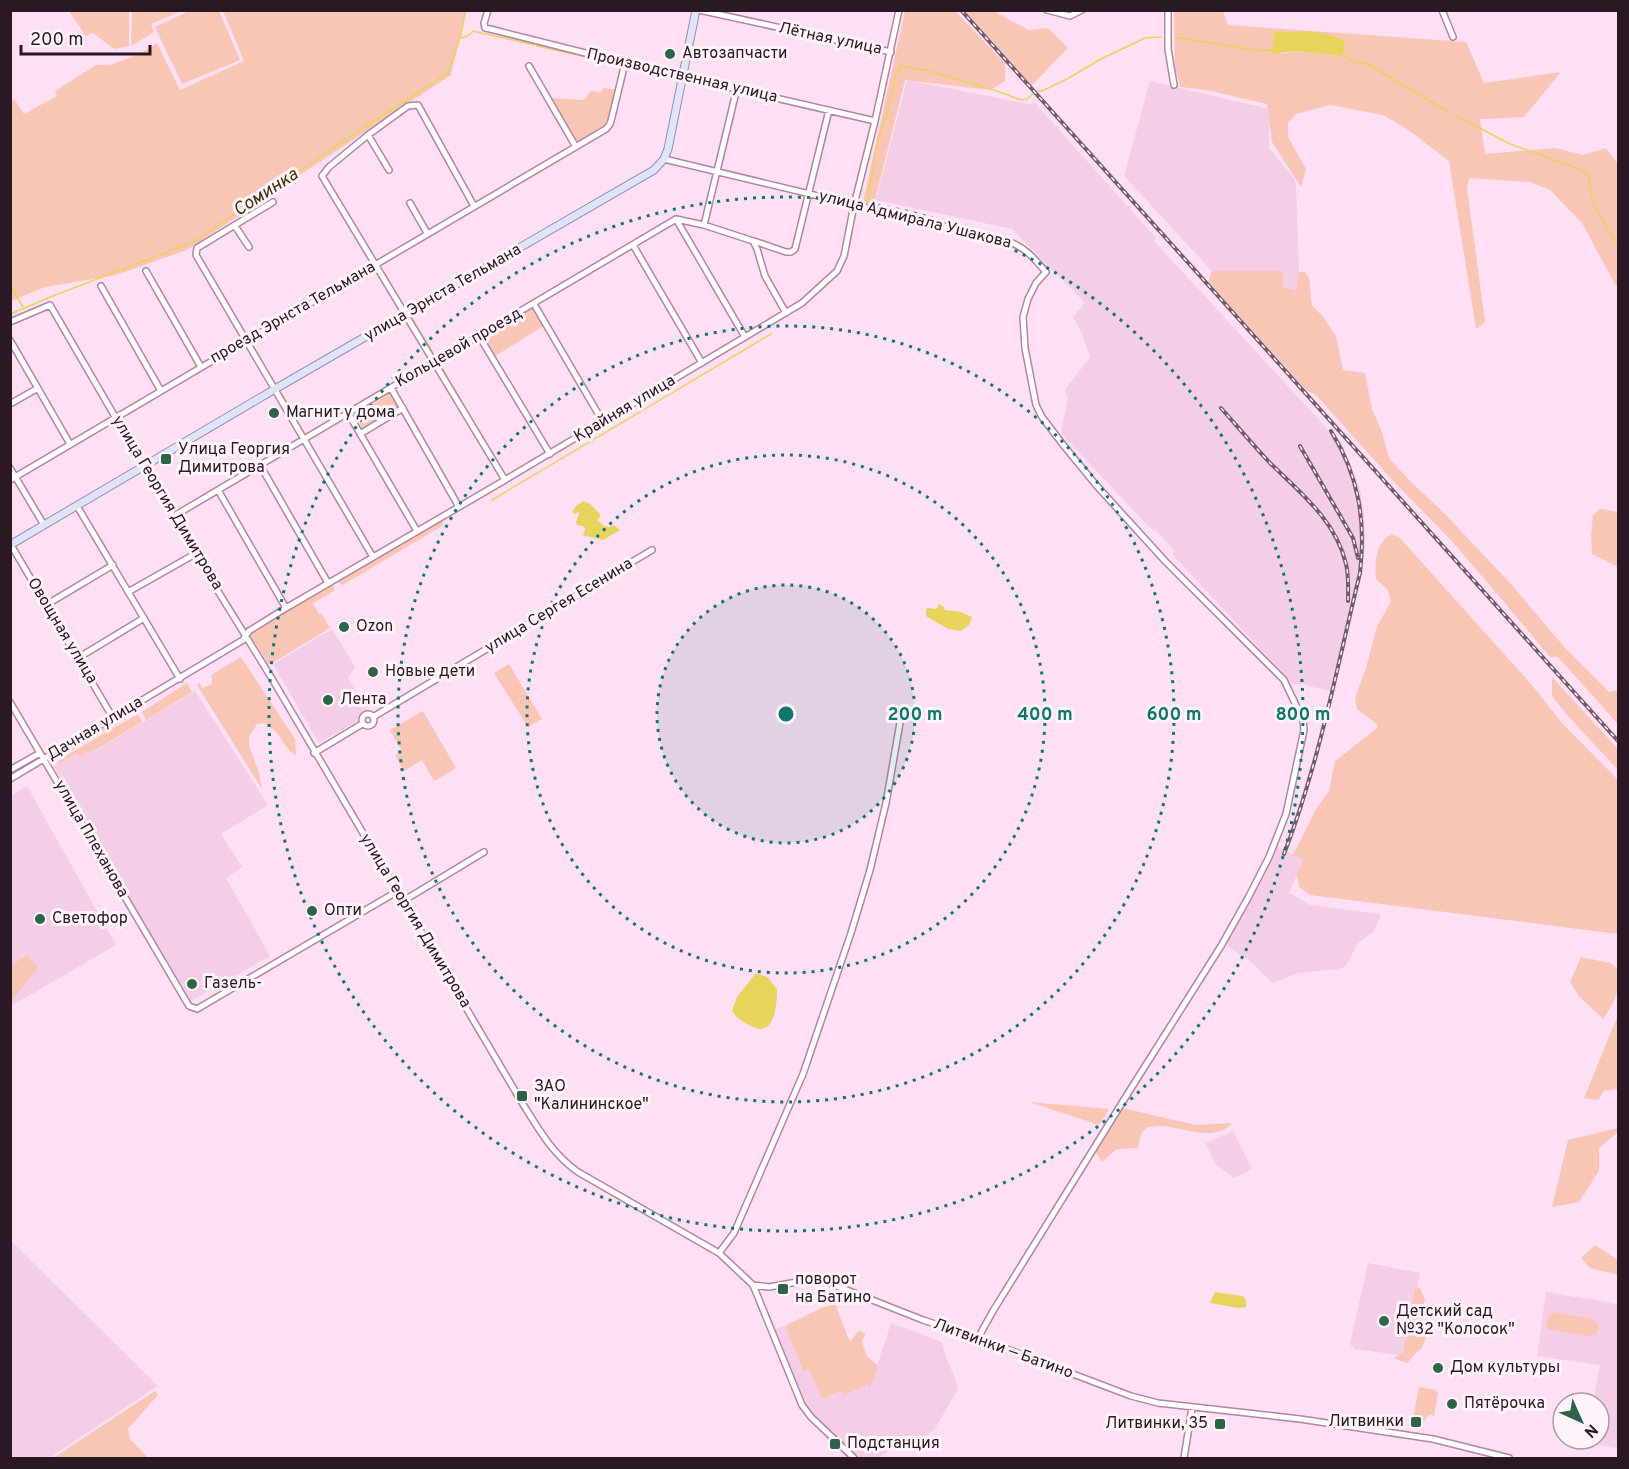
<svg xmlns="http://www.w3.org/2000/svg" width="1629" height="1469" font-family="Overpass,sans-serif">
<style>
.built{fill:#f3cee6}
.green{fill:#f9c6b5;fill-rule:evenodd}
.water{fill:#e8d45d}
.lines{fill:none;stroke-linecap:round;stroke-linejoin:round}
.stream{stroke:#e8d45d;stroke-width:1.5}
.minor-casing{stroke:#b484a4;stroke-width:8}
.major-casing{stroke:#9490ac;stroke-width:9}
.minor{stroke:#fff;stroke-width:5}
.major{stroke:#e0e3f9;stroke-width:7}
.rail-casing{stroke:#735b6b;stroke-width:4}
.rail{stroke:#fef3fa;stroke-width:1.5;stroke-dasharray:4.5;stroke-linecap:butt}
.ring{fill:none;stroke:#0f766e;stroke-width:3;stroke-dasharray:3 6}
.poi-dot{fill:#2e6348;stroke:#fef3fa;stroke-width:2}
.labels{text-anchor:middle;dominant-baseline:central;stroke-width:6;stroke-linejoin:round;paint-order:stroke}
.street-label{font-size:16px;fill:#2b1825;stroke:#fef3fa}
.poi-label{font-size:16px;fill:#2b1825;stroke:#fef3fa;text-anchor:start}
.water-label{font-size:18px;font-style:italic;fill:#3b3300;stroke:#fef3fa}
.centre{fill:#0f766e;stroke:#fef3fa;stroke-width:3}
.ring-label{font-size:18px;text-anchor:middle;font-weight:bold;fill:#0f766e;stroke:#fef3fa;stroke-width:6;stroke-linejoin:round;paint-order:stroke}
</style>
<rect width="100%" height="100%" fill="#ffdff3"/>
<path class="built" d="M907 80 1028 104 1035 103 1156 238 1154 241 1343 446 1360 489 1364 516 1365 544 1362 570 1334 692 1302 684H1293L1173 555 1174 550 1155 530 1150 528 1061 433 1068 398 1065 390 1090 357 1082 334 1073 317 1085 303 1012 229 876 200Z
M1150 81 1269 109V148L1294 178 1296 184 1299 272 1296 290 1283 287 1282 271H1212L1124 176Z
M332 629 355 667 348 678 367 711 356 722 319 743 273 664Z
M195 691 268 805 221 834 242 867 226 878 270 956 191 1001 159 950 54 767 77 754 80 757 93 749 95 751Z
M27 786 116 945 11 1006V796Z
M1277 846 1303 860 1289 893 1310 905 1381 914 1374 931 1358 943 1346 966 1339 969 1298 973 1273 983 1252 963 1225 944 1254 894Z
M1233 1131 1252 1169 1234 1178 1215 1164 1206 1143Z
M10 1240 158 1386 49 1458H11Z
M1368 1263 1420 1273 1406 1356 1355 1349 1350 1344Z
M1546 1292 1618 1304V1448L1589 1443V1439H1599V1403H1593L1600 1365 1537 1356Z
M891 1323 942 1342 945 1355 955 1378 958 1389 934 1430 904 1450 900 1444 878 1458H860L820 1422 807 1407 775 1329 785 1326 803 1371 809 1369 842 1390 844 1395 867 1383 870 1388Z"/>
<path class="green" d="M191 10 219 11 240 60 182 84 155 27Z
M69 11H129V46L114 49 93 33 86 36Z
M132 11V10L181 11 151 24 154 32 131 46Z
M223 11H466L451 75 187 250 116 275 45 287 11 301V101L14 99 24 114 57 96 55 91 96 65H110L140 54 157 43 180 90 244 61Z
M905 11H955L1005 63V81L990 90 905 80 874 204 863 202Z
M963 11H996L997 13 1028 30 1048 28 1068 48 1031 86Z
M1174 11H1223L1228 25 1466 42 1484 83 1561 72 1524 117 1480 119 1485 154 1555 148 1583 155 1606 148 1618 164V287L1615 284 1582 223 1550 190 1530 182 1469 178 1467 189 1485 322 1476 329 1449 161 1407 129 1383 115 1330 105 1296 114 1288 123V137L1306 169 1301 187 1272 142 1267 104 1207 90 1180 87 1175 67ZM1280 31 1290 33 1312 31 1344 40 1341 56 1295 51 1282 54 1271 50 1273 48 1274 32Z
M603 88 617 90 611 117 605 127 577 145 548 98 584 100 591 91 601 92Z
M1212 271H1283V287L1296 290 1299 272H1305L1309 278 1312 305 1324 318 1336 336 1343 370 1365 373 1372 409 1382 432 1389 458 1410 481 1442 511 1510 583 1566 649 1609 692 1618 690V724L1558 657H1550L1509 608 1452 541 1396 484 1316 395 1306 390 1208 282Z
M532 306 544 326 495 356 483 336Z
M391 393 400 407 363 429 355 415Z
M1600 509 1618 512V567L1592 554 1591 535 1593 515Z
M440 520 444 523 442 526 343 585 338 582V581L372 560 375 562 374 559 417 533 419 535V533Z
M1391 534 1399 537 1531 684 1562 723 1618 780V934L1310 895 1299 887 1298 878 1296 876 1303 860 1293 855 1316 809 1329 791 1335 761 1377 728V724L1357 709 1355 698 1366 668 1377 626 1391 602 1388 590 1376 579C1374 563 1376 543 1391 534Z
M332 584 334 586V591L313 603 319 614 321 613 330 628 269 665 250 635 254 630Z
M241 657 295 739 296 755C286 750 283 740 276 732 272 728 268 726 264 723L257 724 249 737V746L259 773 262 789 197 685 200 683 202 688 212 684V678L210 677 214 673Z
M509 664 542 719 528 727 494 673Z
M1552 677 1618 749V770L1567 715 1552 696Z
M187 683 192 692 146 720 142 712Z
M423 711 456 768 434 781 422 760 404 771 395 755 402 751 390 730Z
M138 714 142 722 94 751 93 749 80 757 77 754 55 766 62 758Z
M121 715 124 716 126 719 56 760 59 752Z
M28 955 38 968 11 1001V965Z
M1581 957 1610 963 1618 969C1619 993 1617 999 1603 1019L1579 996 1570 982Z
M1618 1015V1089L1604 1091 1598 1100 1584 1098Z
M1029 1102 1109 1109 1099 1125Z
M1122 1108 1196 1125 1232 1123C1216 1143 1182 1127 1162 1126 1157 1125 1152 1127 1147 1127L1141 1134 1138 1148 1117 1149 1102 1162 1095 1151Z
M1618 1128V1132L1599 1148V1171L1579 1202 1552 1207 1568 1140Z
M1595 1245 1618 1260V1275L1590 1268 1581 1258Z
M1420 1288 1425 1299C1421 1312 1420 1320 1428 1332L1422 1348 1416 1353 1407 1363 1394 1358 1403 1353 1415 1289Z
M835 1304 850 1342 859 1330 866 1334 862 1341 866 1355 878 1366 870 1389 867 1384 844 1395 841 1390 822 1399 809 1369 803 1371 785 1326 821 1308Z
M1553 1312 1593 1319 1597 1323 1599 1330 1596 1334 1590 1336 1550 1330C1544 1323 1546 1317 1553 1312Z
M1419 1387 1436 1390 1438 1393 1434 1417 1431 1414 1425 1419 1426 1421 1413 1419Z
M155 1391 158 1395 128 1429 130 1439 148 1458H53Z"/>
<path class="water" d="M1280 31C1291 33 1300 31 1310 31 1321 32 1334 37 1344 40L1345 50 1341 56 1295 51 1272 54 1271 50 1273 48 1274 32Z
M584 501 590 504 600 514V517L597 520 604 526 609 527 614 525 620 530 603 540 582 535 584 533 585 528 583 526 577 525 576 522 579 514 578 512 575 514 572 512 577 505Z
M939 604 944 607 945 610 961 612 972 617 969 625 961 631 948 629 926 616V609L928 608 936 609Z
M756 973 767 977 777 989C777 1004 775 1039 751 1026 743 1022 737 1019 732 1011L737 997Z
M1215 1292 1243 1296 1246 1300V1307L1238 1308 1210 1303Z"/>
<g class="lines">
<path class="stream" d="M1175 37 1261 51 1272 50
M461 38 468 36 473 31 534 45
M537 46 622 65
M1341 55 1347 59 1369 65 1447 111
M626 66 674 78
M688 81 713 86
M1038 91H1042L1067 79 1101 59 1145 38 1161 37
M1455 115 1510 144 1574 167 1584 172 1589 177 1592 200 1618 248
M867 204 878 138 886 116 896 74 901 66 929 71 997 91 1021 100 1027 99 1033 94
M10 285 23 307
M10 314 53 296 193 242 312 163 328 151 448 73 460 38 466 10
M410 315 436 358
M439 363 483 438
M395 389 460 502
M393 390 433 367
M282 394 305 435
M280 404 300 438
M362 431 352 414 391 392
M364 435 402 412 404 416
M492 500 771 334"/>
<defs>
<path id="minor" d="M488 10 484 23 485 28 490 29 625 63 875 121
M699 10 891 52
M1047 10 1070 16 1082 10
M1168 10V49L1174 85
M1442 10 1453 37
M529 66 576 147
M368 135 389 170
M664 159 1006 241C1023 245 1034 258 1046 272L1036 283 1028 299 1023 317 1025 348 1036 405 1042 417 1064 446 1096 485 1165 561 1284 680 1303 720 1304 730 1286 814 1269 857 1248 898 1221 946 1130 1090 993 1311 978 1338
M273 202 197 248 196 255 373 557
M410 203 427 233
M474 206 418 105 408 106 368 135 329 167 322 176 505 480
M676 219 745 337
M704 225 737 88
M235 226 249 247
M754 241 786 252H791L795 249 829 110
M633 245 702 363
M146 271 201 367
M101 286 161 391
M534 304 603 422
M10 322 50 305 195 554 271 677 521 1101C538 1128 552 1154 578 1172L719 1253 753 1285 802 1405 811 1417 854 1458
M479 336 550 454
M10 340 70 444
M391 388 459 507
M10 404 38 388
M348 413 417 531
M360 434 403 408
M260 465 328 583
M10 468 44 525
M10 480 606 129 610 124 612 117 625 63
M218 490 286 608
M77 506 180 679
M174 516 676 219 704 225 753 241 757 249 765 276 786 313
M11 545 113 718
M128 592 195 554
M46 605 113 565
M78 658 144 618
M10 702 189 1006 197 1009 398 891
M362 720a6 6 0 1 1 12 0a6 6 0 1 1-12 0Z
M373 717 652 550
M314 753 362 724
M10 770 40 753
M10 779 243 640 249 631 286 608 505 480 802 303 837 271 844 256 854 205 875 121 899 10
M403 901 484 852
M719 1253 734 1233 803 1074 851 933 870 870 886 803 901 717
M753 1285 769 1287 808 1280 829 1283 923 1320 978 1338 1131 1396 1158 1403 1300 1419 1433 1439 1509 1458
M1184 1458 1192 1408"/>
<path id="major" d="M10 545 275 389 654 170 664 159 668 149 696 10"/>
</defs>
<use href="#minor" class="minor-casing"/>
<use href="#major" class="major-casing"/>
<use href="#minor" class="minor"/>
<use href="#major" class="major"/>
<defs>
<path id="rail" d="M961 10 1618 741
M1221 408C1237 426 1253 445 1270 463 1300 492 1336 521 1346 564 1349 576 1348 589 1348 601
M1300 446 1353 538 1358 558
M1284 854C1319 764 1337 667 1360 573 1366 521 1359 476 1331 431"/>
</defs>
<use href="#rail" class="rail-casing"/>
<use href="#rail" class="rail"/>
</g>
<circle cx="786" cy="714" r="129" fill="#0f766e" fill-opacity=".12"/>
<g class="ring">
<circle cx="786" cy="714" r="129"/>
<circle cx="786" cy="714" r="259"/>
<circle cx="786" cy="714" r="388"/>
<circle cx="786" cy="714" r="517"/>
</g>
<g class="poi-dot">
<circle cx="670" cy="54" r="6"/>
<circle cx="274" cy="413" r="6"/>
<rect x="160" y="453" width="12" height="12" rx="3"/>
<circle cx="344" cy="627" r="6"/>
<circle cx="373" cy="672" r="6"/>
<circle cx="328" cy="700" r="6"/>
<circle cx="312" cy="911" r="6"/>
<circle cx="40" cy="919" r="6"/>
<circle cx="192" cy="984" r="6"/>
<rect x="516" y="1090" width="12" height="12" rx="3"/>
<rect x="777" y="1283" width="12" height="12" rx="3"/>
<circle cx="1384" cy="1321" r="6"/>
<circle cx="1438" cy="1368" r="6"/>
<circle cx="1452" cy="1404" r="6"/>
<rect x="1410" y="1416" width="12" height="12" rx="3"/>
<rect x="1214" y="1418" width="12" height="12" rx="3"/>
<rect x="829" y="1438" width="12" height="12" rx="3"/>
</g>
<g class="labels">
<g class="street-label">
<text transform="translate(830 39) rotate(12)">Лётная улица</text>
<text transform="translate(682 76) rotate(13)">Производственная улица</text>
<text transform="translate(915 220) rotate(14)">улица Адмирала Ушакова</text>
<text transform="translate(443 293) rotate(-30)">улица Эрнста Тельмана</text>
<text transform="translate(293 313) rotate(-30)">проезд Эрнста Тельмана</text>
<text transform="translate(459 348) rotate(-30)">Кольцевой проезд</text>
<text transform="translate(625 409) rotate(-31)">Крайняя улица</text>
<text transform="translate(167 503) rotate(59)">улица Георгия Димитрова</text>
<text transform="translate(559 606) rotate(-31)">улица Сергея Есенина</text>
<text transform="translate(62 631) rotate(59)">Овощная улица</text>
<text transform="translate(95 729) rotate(-31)">Дачная улица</text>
<text transform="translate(91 839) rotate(60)">улица Плеханова</text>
<text transform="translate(415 921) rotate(59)">улица Георгия Димитрова</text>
<text transform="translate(1003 1349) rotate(20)">Литвинки — Батино</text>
</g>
<g class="poi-label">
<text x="682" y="54">Автозапчасти</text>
<text x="286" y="413">Магнит у дома</text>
<text x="178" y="450">Улица Георгия<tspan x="178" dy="18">Димитрова</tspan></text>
<text x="356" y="627">Ozon</text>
<text x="385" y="672">Новые дети</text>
<text x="340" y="700">Лента</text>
<text x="324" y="911">Опти</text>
<text x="52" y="919">Светофор</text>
<text x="204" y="984">Газель-</text>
<text x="534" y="1087">ЗАО<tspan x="534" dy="18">"Калининское"</tspan></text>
<text x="795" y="1280">поворот<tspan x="795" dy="18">на Батино</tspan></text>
<text x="1396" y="1312">Детский сад<tspan x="1396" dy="18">№32 "Колосок"</tspan></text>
<text x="1450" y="1368">Дом культуры</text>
<text x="1464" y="1404">Пятёрочка</text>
<text x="1404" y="1422" text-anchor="end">Литвинки</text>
<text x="1208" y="1424" text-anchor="end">Литвинки, 35</text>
<text x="847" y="1444">Подстанция</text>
</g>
<g class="water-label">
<text transform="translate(266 193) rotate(-33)">Соминка</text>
</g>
</g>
<circle cx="786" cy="714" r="9" class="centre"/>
<g class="ring-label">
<text x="915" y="720">200 m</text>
<text x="1045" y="720">400 m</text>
<text x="1174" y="720">600 m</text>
<text x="1303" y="720">800 m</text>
</g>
<rect width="1629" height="1469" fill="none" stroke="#2b1825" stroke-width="24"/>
<g transform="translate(1581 1421) rotate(135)"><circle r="28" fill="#fef3fa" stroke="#aa9ba5" stroke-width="1.5"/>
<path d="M0-4.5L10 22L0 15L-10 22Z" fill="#2e6348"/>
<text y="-9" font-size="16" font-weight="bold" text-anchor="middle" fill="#2b1825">N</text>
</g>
<path d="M21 45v9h129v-9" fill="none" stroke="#2b1825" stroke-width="3"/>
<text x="30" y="45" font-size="18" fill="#2b1825" stroke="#fef3fa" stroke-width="4.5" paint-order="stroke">200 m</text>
</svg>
